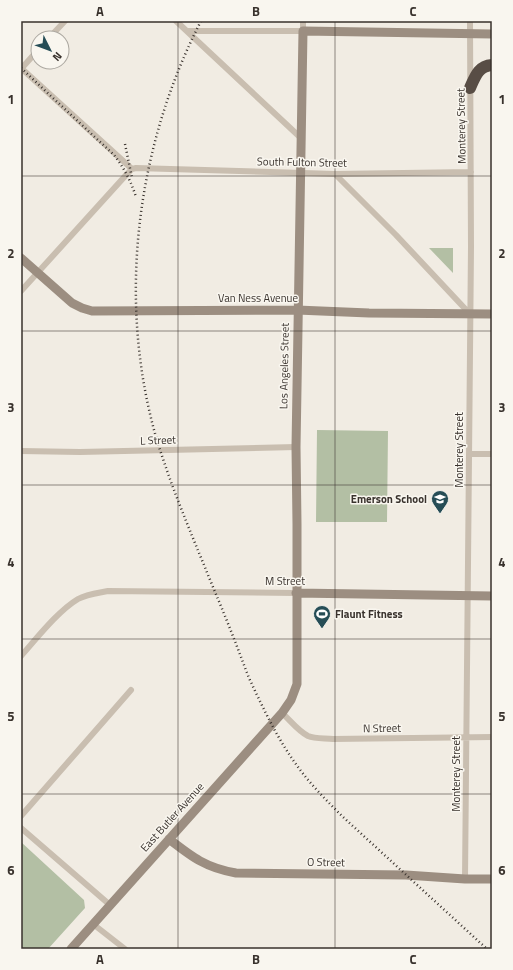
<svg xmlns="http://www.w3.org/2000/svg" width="513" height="970" font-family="'Titillium Web',sans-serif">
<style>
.green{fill:#b3bfa4}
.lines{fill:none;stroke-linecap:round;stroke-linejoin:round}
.street{stroke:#c9beb0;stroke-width:6}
.secondary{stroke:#9c8e81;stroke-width:9}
.highway{stroke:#584d45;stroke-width:12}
.rail{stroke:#39322d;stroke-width:2.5;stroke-dasharray:1 3;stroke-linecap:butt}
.grid{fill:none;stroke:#39322d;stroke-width:1;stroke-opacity:0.55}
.labels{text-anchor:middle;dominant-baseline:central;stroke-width:3;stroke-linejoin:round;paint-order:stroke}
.street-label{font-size:11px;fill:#39322d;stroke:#f9f6ef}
.poi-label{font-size:11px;font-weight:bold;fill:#39322d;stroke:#f9f6ef;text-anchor:end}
.neatline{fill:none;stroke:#39322d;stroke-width:1.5}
.grid-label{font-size:13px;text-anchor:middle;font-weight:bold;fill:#39322d}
</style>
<rect width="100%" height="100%" fill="#f1ece3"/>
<path class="green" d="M429 248H453V273Z
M317 430 388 431 387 522H316Z
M21 842 84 900 85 908 48 949H21Z"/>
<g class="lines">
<path class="street" d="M176 21 302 139
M187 31H303V21
M49 38 65 21
M21 68 132 169
M21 69 38 50
M335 174 396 235 470 314
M21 291 127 174 132 169 136 168 335 174 471 172
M21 451 80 452 296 447
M469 454H492
M21 656C37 638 58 611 78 599 87 594 98 593 108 591L296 593
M282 713C290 720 298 731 308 736 315 739 325 738 333 739L492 737
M21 816 131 690
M21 828 110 905
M465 879 471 247 470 21
M93 924 125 949"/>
<path class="secondary" d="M21 258 72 303 82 308 92 311 297 310 369 313 492 314
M296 593 492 596
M169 839C192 857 206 868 236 873L406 875 465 879H492
M71 949 282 713 291 700 297 684V524L296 447 303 31 492 34"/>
<path class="highway" d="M470 88C475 77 478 66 492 65"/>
<path class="rail" d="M201 21C136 147 117 300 156 437 172 490 194 540 215 592 227 620 238 649 249 678 263 708 278 740 298 767 311 785 327 801 343 817L487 949
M21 68 114 155C124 168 131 181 136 197
M125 144 132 178"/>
</g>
<path class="grid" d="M178 21V949M335 21V949M21 176H492M21 331H492M21 485H492M21 639H492M21 794H492"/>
<defs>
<symbol id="school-pin" viewBox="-11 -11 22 30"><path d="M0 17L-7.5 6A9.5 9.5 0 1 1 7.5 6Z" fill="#264d56" stroke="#f9f6ef"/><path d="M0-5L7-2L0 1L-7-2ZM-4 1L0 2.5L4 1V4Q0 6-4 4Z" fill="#fff"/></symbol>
<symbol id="stadium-pin" viewBox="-11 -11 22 30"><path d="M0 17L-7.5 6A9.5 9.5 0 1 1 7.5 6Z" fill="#264d56" stroke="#f9f6ef"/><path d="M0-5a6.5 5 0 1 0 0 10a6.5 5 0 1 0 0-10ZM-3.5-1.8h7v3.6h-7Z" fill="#fff"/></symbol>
</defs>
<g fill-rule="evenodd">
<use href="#school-pin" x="430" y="489" width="20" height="27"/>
<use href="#stadium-pin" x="312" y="604" width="20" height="27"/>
</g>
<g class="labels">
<g class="street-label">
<text transform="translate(461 126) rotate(-91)">Monterey Street</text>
<text transform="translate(302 162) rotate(1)">South Fulton Street</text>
<text x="258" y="298">Van Ness Avenue</text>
<text transform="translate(284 366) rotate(-89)">Los Angeles Street</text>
<text transform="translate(158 440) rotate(-2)">L Street</text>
<text transform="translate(459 450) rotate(-90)">Monterey Street</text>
<text x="285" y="581">M Street</text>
<text transform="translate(382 728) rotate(-1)">N Street</text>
<text transform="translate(456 774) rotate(-90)">Monterey Street</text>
<text transform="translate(172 817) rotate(-48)">East Butler Avenue</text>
<text transform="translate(326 862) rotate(1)">O Street</text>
</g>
<g class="poi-label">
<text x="427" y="499">Emerson School</text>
<text x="335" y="614" text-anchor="start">Flaunt Fitness</text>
</g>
</g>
<rect width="513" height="970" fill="none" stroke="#f9f6ef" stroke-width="44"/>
<g transform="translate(50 50) rotate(132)"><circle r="19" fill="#f9f6ef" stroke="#aca8a1"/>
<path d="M0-3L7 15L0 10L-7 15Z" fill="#264d56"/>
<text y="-6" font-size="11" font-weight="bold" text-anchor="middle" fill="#39322d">N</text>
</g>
<rect x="22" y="22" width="469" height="926" class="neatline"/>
<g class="grid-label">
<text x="100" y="16">A</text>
<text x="256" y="16">B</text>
<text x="413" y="16">C</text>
<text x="11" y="104">1</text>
<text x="502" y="104">1</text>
<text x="11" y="258">2</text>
<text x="502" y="258">2</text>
<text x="11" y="412">3</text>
<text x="502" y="412">3</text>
<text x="11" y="567">4</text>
<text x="502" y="567">4</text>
<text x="11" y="721">5</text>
<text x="502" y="721">5</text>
<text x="11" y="875">6</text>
<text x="502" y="875">6</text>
<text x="100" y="964">A</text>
<text x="256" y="964">B</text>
<text x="413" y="964">C</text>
</g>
</svg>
